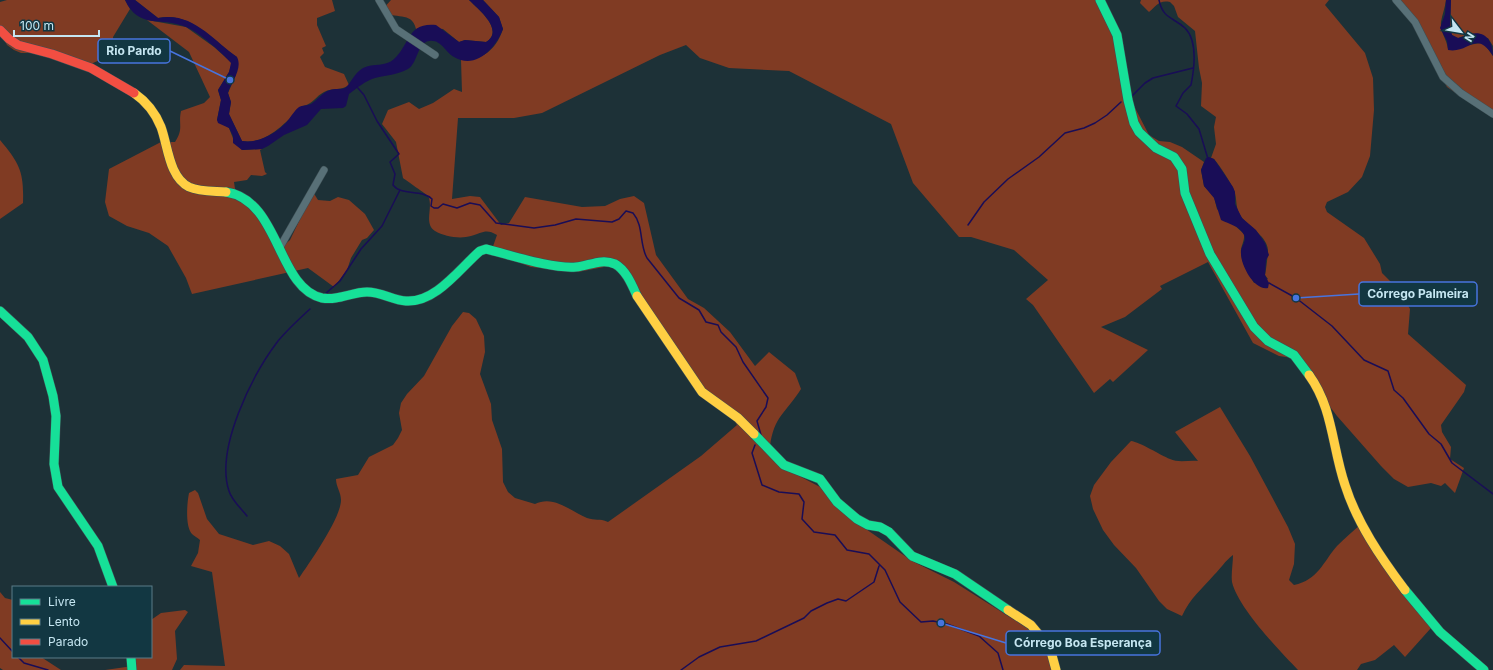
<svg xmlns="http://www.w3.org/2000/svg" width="1493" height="670" font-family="Inter,sans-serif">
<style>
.green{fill:#803b23}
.water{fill:#190d57}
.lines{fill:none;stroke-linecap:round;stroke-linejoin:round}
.stream{stroke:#190d57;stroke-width:1.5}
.street-casing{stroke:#3c4e53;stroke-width:8}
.fast-casing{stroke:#3c4e53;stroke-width:10}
.slow-casing{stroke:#3c4e53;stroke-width:10}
.jam-casing{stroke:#3c4e53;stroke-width:10}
.street{stroke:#587077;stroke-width:7}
.fast{stroke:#16e098;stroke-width:9}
.slow{stroke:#ffcf43;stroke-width:9}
.jam{stroke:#f24e42;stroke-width:9}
.leader{fill:none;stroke:#4774de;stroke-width:1.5}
.callout-dot{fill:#4774de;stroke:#123742;stroke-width:1.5}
.callout{fill:#123742;stroke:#4774de;stroke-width:1.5}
.callout-label{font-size:12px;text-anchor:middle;font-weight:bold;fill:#c5e6f1}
</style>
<rect width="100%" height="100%" fill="#1d3137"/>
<path class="green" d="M7 0H125L130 9 113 37V44L108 52 104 58 93 63 88 71 34 53H21L14 50 7 45 0 32V2Z
M135 0H332L335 11 317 18V25L326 46 322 48 324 53 320 57 325 67 344 74 349 85C341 91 333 87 324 92 316 96 313 104 303 106 286 121 268 145 242 141L229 114 231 102 228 93 236 75 237 57C213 41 191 11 158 18Z
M391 0H469C478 9 505 30 486 42L465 40 459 42 443 29 421 27 416 29C412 10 394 21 382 10Z
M483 0H1096L1106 15 1134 106 1149 135 1159 141 1170 142 1182 147 1204 162 1201 170 1204 186 1214 197 1217 209 1244 234C1245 241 1240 247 1241 253 1242 265 1249 273 1254 283L1268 279 1265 275C1266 272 1268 253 1268 250 1267 237 1251 228 1243 219 1234 209 1238 200 1234 190 1231 183 1220 166 1214 159L1211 158 1216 144 1214 127 1216 117 1201 106 1202 83 1199 68 1195 31 1178 17 1174 6 1170 2C1158 0 1157 6 1149 12L1140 3 1141 0H1329L1325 5 1365 53 1373 78 1374 110 1370 156 1362 177 1348 192 1327 202 1325 207 1327 212 1364 238 1380 264 1382 273 1400 291 1410 309 1408 334 1466 385 1464 392 1441 425 1442 432 1451 447 1450 459 1464 468 1455 493 1445 483 1441 486 1431 483 1408 487 1394 479 1381 466 1337 416 1293 358 1279 356 1253 343 1208 262 1160 286 1162 289 1125 317 1101 327 1148 350 1113 382 1110 379 1094 393 1033 305 1026 299 1048 280 1014 250 971 237H959L913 183 891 124 789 71 729 68 700 58 686 45 660 55 542 113 514 118H458L452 199 470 196 480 197 501 225 509 223 525 197 582 207 605 206 620 199 634 196 644 203 656 255 688 299 704 308 730 332 755 366 769 352 795 373 801 389C786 413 774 416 770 446L786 469 820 487 850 518 912 561 954 582 1027 628 1049 651 1057 670H180L184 665 225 666 212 572 191 566 198 553 200 540C198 538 194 536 192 534 185 526 187 503 189 493L195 490 198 493 207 519 219 534 253 545 269 541 280 546 289 554 299 578C310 562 341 518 341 500 341 492 336 487 336 479L358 475 369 457 393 445 398 438 402 430 399 413 401 403 407 394 424 376 452 326 463 312 469 313 476 319 484 336 485 352 480 374 491 404 492 420 502 449 503 482 508 492 515 498 535 504C554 495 570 511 587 518 595 521 599 518 608 522L701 456 737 425 734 420 709 400 623 272 609 266 578 272 531 267 491 252 497 235C486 228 482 233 471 236 461 239 445 237 435 231 423 223 434 207 428 196 426 194 407 181 403 178L396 142 382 124 388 110 409 102 419 109 433 103 454 89 462 92 461 60C483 60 496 50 503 29L499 17Z
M1392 0H1446C1445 8 1442 15 1441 22 1440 32 1447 40 1448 49L1480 43 1485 45 1493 56V118L1447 87 1415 26Z
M1451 0H1493V46L1488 38 1466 35 1458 38 1452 35 1450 29Z
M147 20 186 27 214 47 232 63 229 72 218 90 221 100 217 120 229 128 234 141 242 150 262 149 260 150 265 172 267 174 262 176 251 175 247 180 234 182 235 189 282 247 290 240 313 192 318 200 330 201 338 197 349 200 365 214 374 230 367 238 362 240 351 258 347 270 334 287 308 268 192 294 186 278 168 246 149 233 127 226 109 216 105 202 109 169 161 142H175C184 128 178 125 181 111L204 103 210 97 189 52Z
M0 140C20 164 24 172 23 203L0 219Z
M1220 407 1250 456 1288 527 1295 544 1294 564 1289 580 1294 585C1318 580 1323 562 1337 546 1344 539 1352 532 1360 525L1431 628 1405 657 1394 645 1375 660 1361 664 1357 670H1298C1280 651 1238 608 1232 582 1231 574 1233 563 1233 555 1225 561 1221 568 1214 575 1202 589 1190 598 1182 616L1167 609 1159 601 1136 568 1114 545 1103 530 1093 509 1090 496 1094 485 1111 462 1131 441C1140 442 1160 455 1170 459 1178 463 1189 460 1198 461L1175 432Z
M0 592 5 598 13 600V657H41L61 670H3L0 668Z
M185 610 188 612 175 631 177 659 172 670H105L133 666 135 657H151V620L161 613Z"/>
<path class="water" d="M125 0H135L158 18C192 11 213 40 237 57 243 69 231 82 228 93L231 102 229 114 242 141C259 144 279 132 289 119 292 115 295 110 299 107 302 105 307 106 311 104 318 100 321 93 330 90 335 88 340 90 345 88 350 85 354 73 363 68 373 63 386 67 394 59 410 45 407 22 436 25L459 42 465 40 486 42C505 30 478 9 469 0H483L499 17 503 29C496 48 476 70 454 57 445 52 441 39 429 41 417 43 418 63 408 69 397 75 386 75 375 78 365 81 357 88 349 94L346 106 343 108 321 109 307 125 284 135 268 146 262 149 242 150 233 143V136L229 128 218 123 217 120 221 100 218 90 229 72 231 63C221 52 200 33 186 27 160 16 139 30 125 0Z
M1446 0H1451L1450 29 1452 35 1458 38C1462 38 1465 35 1470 34 1486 30 1493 42 1493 56 1476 29 1469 54 1448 50L1447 41 1440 28 1445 14Z
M1209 157 1214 159 1233 187 1235 192V204L1242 218 1256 230 1265 243 1269 255 1266 260 1265 275 1269 283 1268 288C1254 291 1240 264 1241 252 1241 246 1247 241 1244 235 1240 226 1229 224 1221 220L1214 198 1204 186 1201 170 1206 158Z"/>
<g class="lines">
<path class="stream" d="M1159 0C1163 19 1173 17 1185 28 1198 41 1194 70 1191 85L1183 93 1176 106 1187 114 1199 129 1208 159
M357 87 364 95 377 121 399 154 390 162 395 174 393 185C401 196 422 189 432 199L431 206 434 208H438L443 204 457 208 470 203 480 205 496 223 534 228 555 225 576 219 612 222 619 219 626 211 633 213C644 226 639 244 647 258L679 298 699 310 706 322 718 325 721 332 736 347 743 362 768 398 766 407 757 421 761 435
M1132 96 1145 83 1153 78 1193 68
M968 225 984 202 1008 179 1039 157 1065 133 1084 128 1095 123 1107 115 1121 102
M1269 283 1296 298 1332 326 1364 360 1388 371 1394 390 1403 398 1429 434 1441 444 1452 463 1493 494
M325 294 340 281 361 249 382 226 400 190
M755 445 752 453 762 485 779 492 799 494 804 502 802 519 814 532 835 535 847 550 869 554 885 570 900 602 921 622 933 621 947 624 979 636 998 653 1003 670
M247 516C241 508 232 501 229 491 215 449 252 375 278 341 288 329 299 319 310 309
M0 638 13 652
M18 657 24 663 48 670
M681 670 699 657 720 647 756 641 804 618 811 611 827 603 838 599 846 601 874 582 879 566"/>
<defs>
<path id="street" d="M379 0 396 29 435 55
M1396 0 1415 22 1443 77 1461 93 1493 114
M280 247 324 170"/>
<path id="fast" d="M1100 0 1117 35 1128 100 1134 123 1139 132 1156 148 1174 157 1182 169 1185 193 1210 254 1254 327 1268 341 1294 355 1309 375
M226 192C280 200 277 288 322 298 338 301 352 292 367 292 381 292 393 300 406 301 436 303 460 268 480 251L486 249C511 255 551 269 576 267 589 266 601 258 615 264 626 270 632 285 637 296
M0 311 28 337 43 360 53 396 56 416 54 464 58 487 98 546 113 587
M754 434 784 465 820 479 837 502 857 519 868 525 880 527 889 532 912 556 955 574 1008 610
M1405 590 1440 632 1484 670
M131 657 132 670"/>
<path id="slow" d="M134 93C147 102 155 112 161 127 168 146 169 177 189 187 200 192 214 191 226 192
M637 296 702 392 738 418 754 434
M1309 375C1333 408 1332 447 1345 485 1357 523 1381 558 1405 590
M1008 610 1031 625 1050 648 1056 670"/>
<path id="jam" d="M0 30 9 39 18 45 52 54 91 68 134 93"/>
</defs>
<use href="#street" class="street-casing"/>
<use href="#fast" class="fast-casing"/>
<use href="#slow" class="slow-casing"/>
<use href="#jam" class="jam-casing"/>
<use href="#street" class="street"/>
<use href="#fast" class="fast"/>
<use href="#slow" class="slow"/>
<use href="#jam" class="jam"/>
</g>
<path class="leader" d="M230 80L170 51M1296 298L1359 294M941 623L1006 643"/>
<g class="callout-dot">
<circle cx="230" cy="80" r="4"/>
<circle cx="1296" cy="298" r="4"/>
<circle cx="941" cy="623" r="4"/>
</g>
<g class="callout">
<rect x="98" y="39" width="72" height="24" rx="4"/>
<rect x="1359" y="282" width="118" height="24" rx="4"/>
<rect x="1006" y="631" width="154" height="24" rx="4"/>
</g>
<g class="callout-label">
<text x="134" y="55">Rio Pardo</text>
<text x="1418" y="298">Córrego Palmeira</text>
<text x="1083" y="647">Córrego Boa Esperança</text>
</g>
<rect x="12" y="586" width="140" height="72" fill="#123742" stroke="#5a7d88"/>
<rect x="20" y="599" width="20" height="6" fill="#16e098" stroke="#5a7d88"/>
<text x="48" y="606" font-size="12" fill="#c5e6f1">Livre</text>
<rect x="20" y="619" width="20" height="6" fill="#ffcf43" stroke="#5a7d88"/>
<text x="48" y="626" font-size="12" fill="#c5e6f1">Lento</text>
<rect x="20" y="639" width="20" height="6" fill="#f24e42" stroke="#5a7d88"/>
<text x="48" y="646" font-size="12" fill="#c5e6f1">Parado</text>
<g transform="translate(1461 32) rotate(121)" stroke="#123742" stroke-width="3" paint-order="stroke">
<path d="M0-3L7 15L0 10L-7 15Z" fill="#c5e6f1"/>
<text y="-6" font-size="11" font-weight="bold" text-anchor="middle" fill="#c5e6f1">N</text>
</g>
<path d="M14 30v6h85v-6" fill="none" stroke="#c5e6f1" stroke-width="2"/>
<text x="20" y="30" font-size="12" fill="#c5e6f1" stroke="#123742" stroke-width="3" paint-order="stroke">100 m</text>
</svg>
